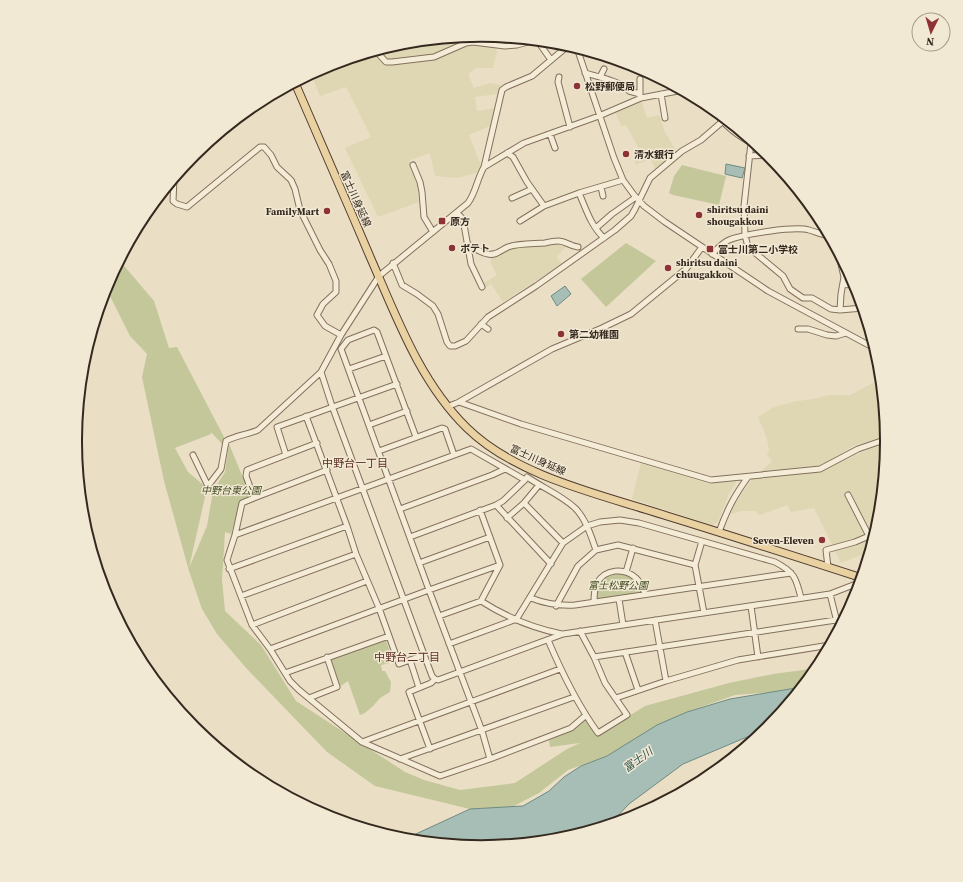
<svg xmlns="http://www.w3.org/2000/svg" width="963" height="882" font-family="'Source Serif 4','Noto Sans JP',serif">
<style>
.farmland{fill:#dfd7b3}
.green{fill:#c3c79a}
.water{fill:#a6beb6;stroke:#6e8b83}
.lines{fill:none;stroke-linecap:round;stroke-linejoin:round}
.minor-casing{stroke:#83705d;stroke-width:7}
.major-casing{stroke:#513f31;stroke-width:9}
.minor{stroke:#f5ecd8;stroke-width:5}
.major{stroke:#ead1a1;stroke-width:7}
.poi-dot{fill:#8d3335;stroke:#f2e9d4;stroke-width:1.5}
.labels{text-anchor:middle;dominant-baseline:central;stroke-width:3;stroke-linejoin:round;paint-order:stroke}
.poi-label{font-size:10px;font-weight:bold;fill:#35291f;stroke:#f2e9d4;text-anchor:start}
.street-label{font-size:10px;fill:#35291f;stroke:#f2e9d4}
.park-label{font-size:10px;font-style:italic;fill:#464f28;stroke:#f2e9d4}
.neighbourhood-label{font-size:11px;fill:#5d2e23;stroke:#f2e9d4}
.water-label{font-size:11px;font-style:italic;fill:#305350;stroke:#f2e9d4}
.rim{fill:none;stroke:#35291f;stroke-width:2}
</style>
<rect width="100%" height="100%" fill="#eadec5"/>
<path class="farmland" d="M482 35 492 36 497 52 493 68H476L468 74 474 88 490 83 501 85 498 94 475 97 477 111 495 108 490 126 469 135 481 165 476 173 458 178 435 176 430 153 410 160 417 186 419 202 378 217 345 148 371 137 346 87 320 96 311 74 326 66 370 53 376 55 382 49 403 43Z
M641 100 647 118 659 115 665 132 678 154 657 170 655 169 651 159 635 165V153L639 149 626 125 622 127 615 112Z
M556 242 567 245 557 257 562 264 503 302 491 284 485 288 484 283 497 275 491 264V256L508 249 520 246Z
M877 381 881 384 883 392 887 436 853 446 825 463 812 468 759 473 772 461 767 455 769 451 767 439 758 417 772 408 792 402 818 398 829 395H850Z
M887 441 880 520 870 552 841 563 814 508 791 512 787 505 760 515 755 511H742L730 514 738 499 753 478 819 472Z
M641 462 709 484 736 480V483L728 496 718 522 712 525 632 499Z"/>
<path class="green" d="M682 165 726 176 719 205 673 195 669 193 674 176Z
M626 243 656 261 606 307 581 279Z
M120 261 154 301 169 348 177 347 225 439 222 444 211 432V434L175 448 188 472 207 488 189 568 207 526 213 491 225 472 229 444 251 497 240 502 231 534 225 532 222 580 225 611 261 645 296 701 405 772 424 780 460 790 515 783 567 749 580 743 550 747 549 740 571 731 585 719 597 736 645 706 729 683 773 674 818 668 802 687 774 692 735 695 687 712 647 732 607 756 568 770 539 793 510 808 470 809 375 786 327 752 247 669 217 634 202 609 189 571 164 481 142 377 147 354 130 336 106 288Z
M616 573C631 574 636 580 642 593L596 600C597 583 599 577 616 573Z
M386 640 393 662 381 665 382 671H385L391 682 390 692 380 698 374 705 365 713 360 715 348 681 339 687 330 660Z"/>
<path class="water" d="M726 164 745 168 742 178 725 174Z
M565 286 571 294 557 306 551 296Z
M802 687 768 728 758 736 747 737 683 764 629 804 609 825 560 839 481 847 405 839 470 809 523 806 549 791 564 777 581 766 607 756 657 725 687 712 730 699Z"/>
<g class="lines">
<defs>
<path id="minor" d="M537 40 551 60
M577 48 614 158 623 180 634 195 644 206 665 222 768 291 876 349
M376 51 386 62H392L434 57 466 43 473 42 505 46 517 45 535 40
M585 73C595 76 624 82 629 91L640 94
M559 77 558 82 570 127
M600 77 604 69
M640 79V97
M661 94 665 118
M713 108C720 122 737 135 751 143L744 206 745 235 748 247 783 276 790 289 803 298H812L831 309 840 310 863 308
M550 134 555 148
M507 153 513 157 527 182 544 206 579 193 623 180
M749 156 769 155
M413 165 420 182 422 192 424 217 433 232
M484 167 502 90 506 87 532 76 569 45
M174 179 173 201 177 204 187 207 260 147H264L271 155 277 167 291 180 295 189 300 210 320 250 329 264 336 281V292L323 304 317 315 325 326 341 335
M601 187 603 196
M579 193C586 209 591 226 604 238
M512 198 532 189
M457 213 463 219 471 264 482 287
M520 221 544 206
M596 228 612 214 636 197
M468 245C474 248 481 253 488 254 496 256 501 250 508 247 520 243 533 244 545 243 549 242 554 241 558 241 566 241 569 246 578 247
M838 251 844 277 841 294 840 310
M712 254C717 249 722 243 729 240 743 234 795 226 809 230 816 232 822 235 830 236
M393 263 402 285 417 294 433 306 438 314 447 342 450 346H455L466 341 488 317 536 286 615 230 631 216 635 209 650 178 682 151 701 140 723 121
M843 285 856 284
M481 324 488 329
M798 329H808L827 335 836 336 846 333
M349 369 386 356
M459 402 521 424 711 480 820 469 858 449 887 439
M447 407 459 402 552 349 602 328 631 314 686 269 702 247
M306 416 347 526 356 554 379 608 399 664 424 655
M369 425 407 411
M416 437 377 332 374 330 348 340 341 349 429 590 482 731 490 759
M379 451 442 428 445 429 454 455
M193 455 208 486 221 469 226 441C237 435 247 435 258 430L321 372
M286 455 277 427 397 384
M327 470 254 498 242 503 235 535 227 560 252 625 270 649 290 681 299 690 362 742 440 776 490 759 571 728 585 716
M527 477C543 488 561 495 575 508 586 519 591 536 596 550
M848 495 869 536
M254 498 246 476 247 470 317 443
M524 503 563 543
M496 505 551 564
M400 509 492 475 505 469
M507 518 524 503 539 485
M719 532C727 510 734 496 748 477
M235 535 471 449 525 480 503 501 496 505 410 537
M702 541 695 565 704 613
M419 563 490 537
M828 567 826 550 855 542 876 533
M229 569 347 526
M626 572 633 548
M830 594 839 630
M241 596 356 554
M531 598C546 604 558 606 575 605L791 573
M619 599 623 625
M481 601C506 617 532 628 562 634
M594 602C594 596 594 589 597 583 605 569 624 567 636 578 641 583 643 588 645 594
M556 606 578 566 596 550 618 545 695 565
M751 606 758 657
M439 616 481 601 500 565 480 510
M516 620 563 543 587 526 600 522 620 520 639 523 775 562C794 572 796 577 801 598
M655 620 666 681
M252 625 367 581
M548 640C562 673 577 704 598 733L627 715 605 683 594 657 580 631
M449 644 514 620
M270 649 429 590 500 565
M625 652 638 690
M594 657 836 620 846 616
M410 660 419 688
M285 673 389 636
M435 679 432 676 332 406 321 372 341 335 379 276 468 203C476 192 477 179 484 167L524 143 599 116 641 98 683 90
M309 698 337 687 327 657
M616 698 666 681 738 660 830 645
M362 742 560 669
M430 749 409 692 431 683 435 679 438 680 563 634 830 594 861 582
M400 759 574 697"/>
<path id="major" d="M295 83C320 141 346 200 371 259 397 318 420 382 467 428 517 477 603 495 667 516 732 536 797 557 862 578"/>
</defs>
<use href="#minor" class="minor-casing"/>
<use href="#major" class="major-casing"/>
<use href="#minor" class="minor"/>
<use href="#major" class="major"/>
</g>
<g class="poi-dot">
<circle cx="577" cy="86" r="4"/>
<circle cx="626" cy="154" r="4"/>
<circle cx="327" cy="211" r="4"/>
<circle cx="699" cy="215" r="4"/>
<rect x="438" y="217" width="8" height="8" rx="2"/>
<circle cx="452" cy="248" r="4"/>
<rect x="706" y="245" width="8" height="8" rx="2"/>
<circle cx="668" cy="268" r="4"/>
<circle cx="561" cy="334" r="4"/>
<circle cx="822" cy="540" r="4"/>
</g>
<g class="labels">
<g class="poi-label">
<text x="585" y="86">松野郵便局</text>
<text x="634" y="154">清水銀行</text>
<text x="707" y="209">shiritsu daini<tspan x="707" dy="12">shougakkou</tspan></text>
<text x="319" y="211" text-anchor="end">FamilyMart</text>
<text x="450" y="221">原方</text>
<text x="460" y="248">ポテト</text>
<text x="718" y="249">富士川第二小学校</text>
<text x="676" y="262">shiritsu daini<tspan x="676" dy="12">chuugakkou</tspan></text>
<text x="569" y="334">第二幼稚園</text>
<text x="814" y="540" text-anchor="end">Seven-Eleven</text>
</g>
<g class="street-label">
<text transform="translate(356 199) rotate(66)">富士川身延線</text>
<text transform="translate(538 460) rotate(24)">富士川身延線</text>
</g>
<g class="park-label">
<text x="231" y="490">中野台東公園</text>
<text x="618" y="585">富士松野公園</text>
</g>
<g class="neighbourhood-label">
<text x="355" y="463">中野台一丁目</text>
<text x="407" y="657">中野台二丁目</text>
</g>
<g class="water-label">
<text transform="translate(638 760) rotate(-36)">富士川</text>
</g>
</g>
<path d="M0 0H963V882H0ZM82 441a399 399 0 1 1 798 0a399 399 0 1 1-798 0Z" fill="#f2e9d4" fill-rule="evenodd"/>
<path class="rim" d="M82 441a399 399 0 1 1 798 0a399 399 0 1 1-798 0Z"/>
<g transform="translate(931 32) rotate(185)"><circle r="19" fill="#f2e9d4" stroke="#a69c8c"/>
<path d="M0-3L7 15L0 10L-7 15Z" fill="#8d3335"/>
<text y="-6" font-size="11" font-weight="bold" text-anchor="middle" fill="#35291f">N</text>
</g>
</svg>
